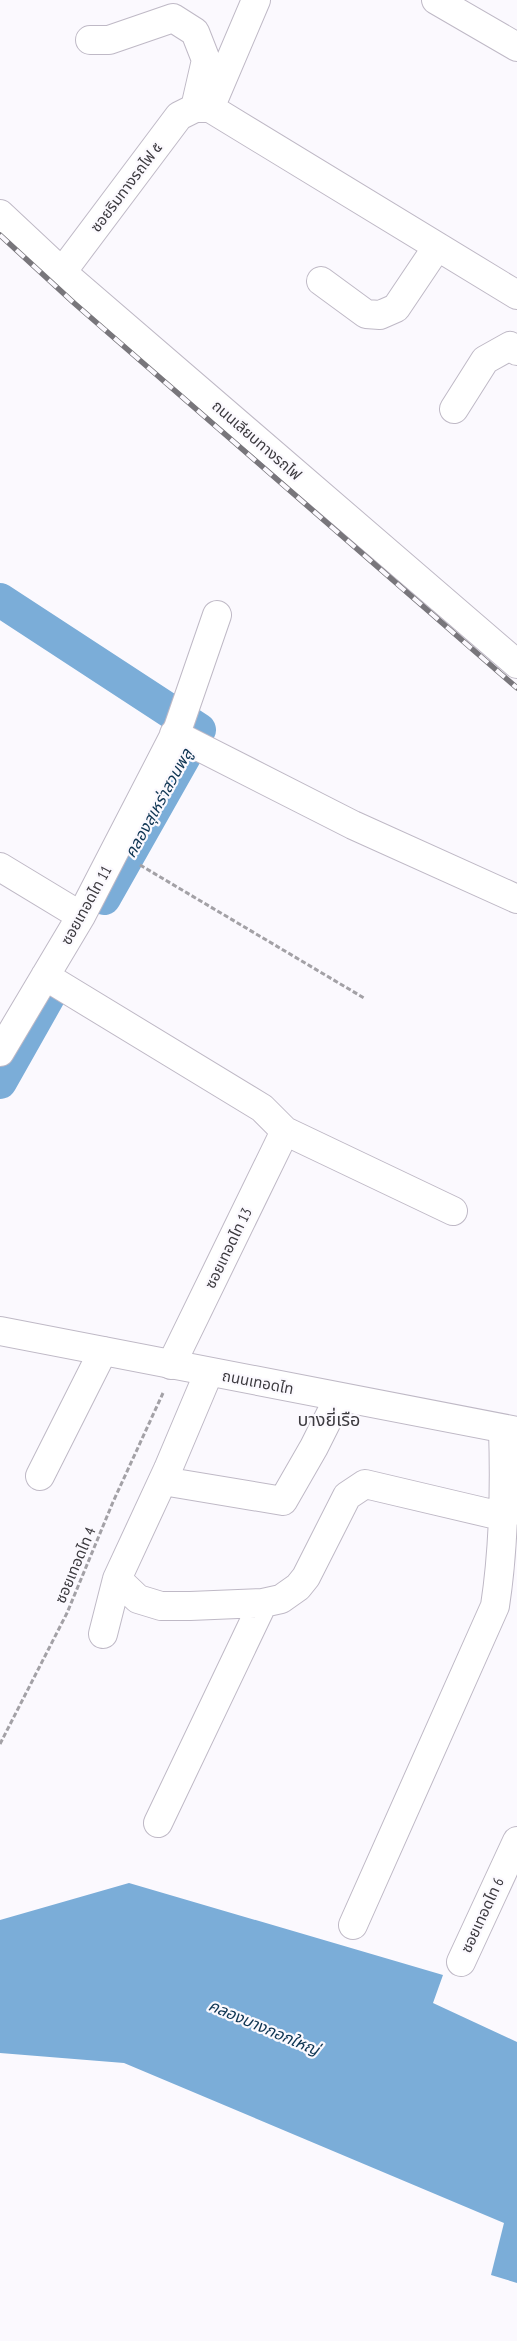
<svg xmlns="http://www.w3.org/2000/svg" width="517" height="2341" font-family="'PT Sans Narrow','Noto Sans Thai',sans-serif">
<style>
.water{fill:#7badd8}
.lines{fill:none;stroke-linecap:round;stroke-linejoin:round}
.canal{stroke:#7badd8;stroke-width:34}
.minor-casing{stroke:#bfb9c6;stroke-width:30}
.major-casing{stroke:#bfb9c6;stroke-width:30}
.path{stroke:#a3a1a6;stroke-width:3;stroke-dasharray:5 2.5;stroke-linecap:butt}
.minor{stroke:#fff;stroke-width:28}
.major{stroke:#fff;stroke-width:28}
.rail-casing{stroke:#78767b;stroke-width:5.5}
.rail{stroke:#fbf9fe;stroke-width:4;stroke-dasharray:11;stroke-linecap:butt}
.labels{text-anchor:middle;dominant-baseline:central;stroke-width:4.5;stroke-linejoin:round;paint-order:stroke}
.street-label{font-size:15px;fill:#3c3a3f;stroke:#fbf9fe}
.water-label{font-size:16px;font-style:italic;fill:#0d3452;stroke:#fbf9fe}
.quarter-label{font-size:18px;fill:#3c3a3f;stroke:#fbf9fe}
</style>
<rect width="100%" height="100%" fill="#fbf9fe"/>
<path class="water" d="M129 1883 443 1975 433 2003 517 2042V2283L491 2275 504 2223 124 2063 0 2053V1920Z"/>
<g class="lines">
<path class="canal" d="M0 600 199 730 104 898
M0 1082 53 988"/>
<defs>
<path id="minor" d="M436 0 517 47
M90 40H109L173 18 195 32 206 60 195 108
M210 108 256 0
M0 214 62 272 517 664
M62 272 179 116 195 108H210L517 295
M321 281 366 314 380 315 396 308 437 247
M454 409 485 360 510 346 517 351
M174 734 353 825 517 899
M0 867 81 916
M45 976 262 1108 285 1131 453 1211
M0 1052 81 916 178 728 217 615
M171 1365 285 1131
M209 1372 168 1469 117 1579 138 1599 161 1606H190L263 1603 281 1599 298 1587 306 1577 347 1496 365 1484 505 1517
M40 1476 103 1351
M163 1481 283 1501 314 1447 339 1397
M103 1634 117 1579
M158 1823 263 1603
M353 1925 495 1606C504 1547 505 1489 503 1429
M461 1962 517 1841"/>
<path id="major" d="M0 1331 517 1431"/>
</defs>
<use href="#minor" class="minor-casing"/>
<use href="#major" class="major-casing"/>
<path class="path" d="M140 865 364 998
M0 1744 67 1613 113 1502 163 1393"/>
<use href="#minor" class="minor"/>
<use href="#major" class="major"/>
<defs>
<path id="rail" d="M0 235 74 303 517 688"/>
</defs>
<use href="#rail" class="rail-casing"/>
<use href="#rail" class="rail"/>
</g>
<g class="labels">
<g class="street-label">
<text transform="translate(126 187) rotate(-53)">ซอยริมทางรถไฟ ๕</text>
<text transform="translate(257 440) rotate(41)">ถนนเลียบทางรถไฟ</text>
<text transform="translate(86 905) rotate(-61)">ซอยเทอดไท 11</text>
<text transform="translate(228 1248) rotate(-64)">ซอยเทอดไท 13</text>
<text transform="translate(258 1382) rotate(11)">ถนนเทอดไท</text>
<text transform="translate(75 1565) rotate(-67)">ซอยเทอดไท 4</text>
<text transform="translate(482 1915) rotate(-65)">ซอยเทอดไท 6</text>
</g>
<g class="water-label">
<text transform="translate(158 803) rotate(-61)">คลองสุเหร่าสวนพลู</text>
<text transform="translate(264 2027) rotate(23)">คลองบางกอกใหญ่</text>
</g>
<g class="quarter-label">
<text x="329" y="1419">บางยี่เรือ</text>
</g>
</g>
</svg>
